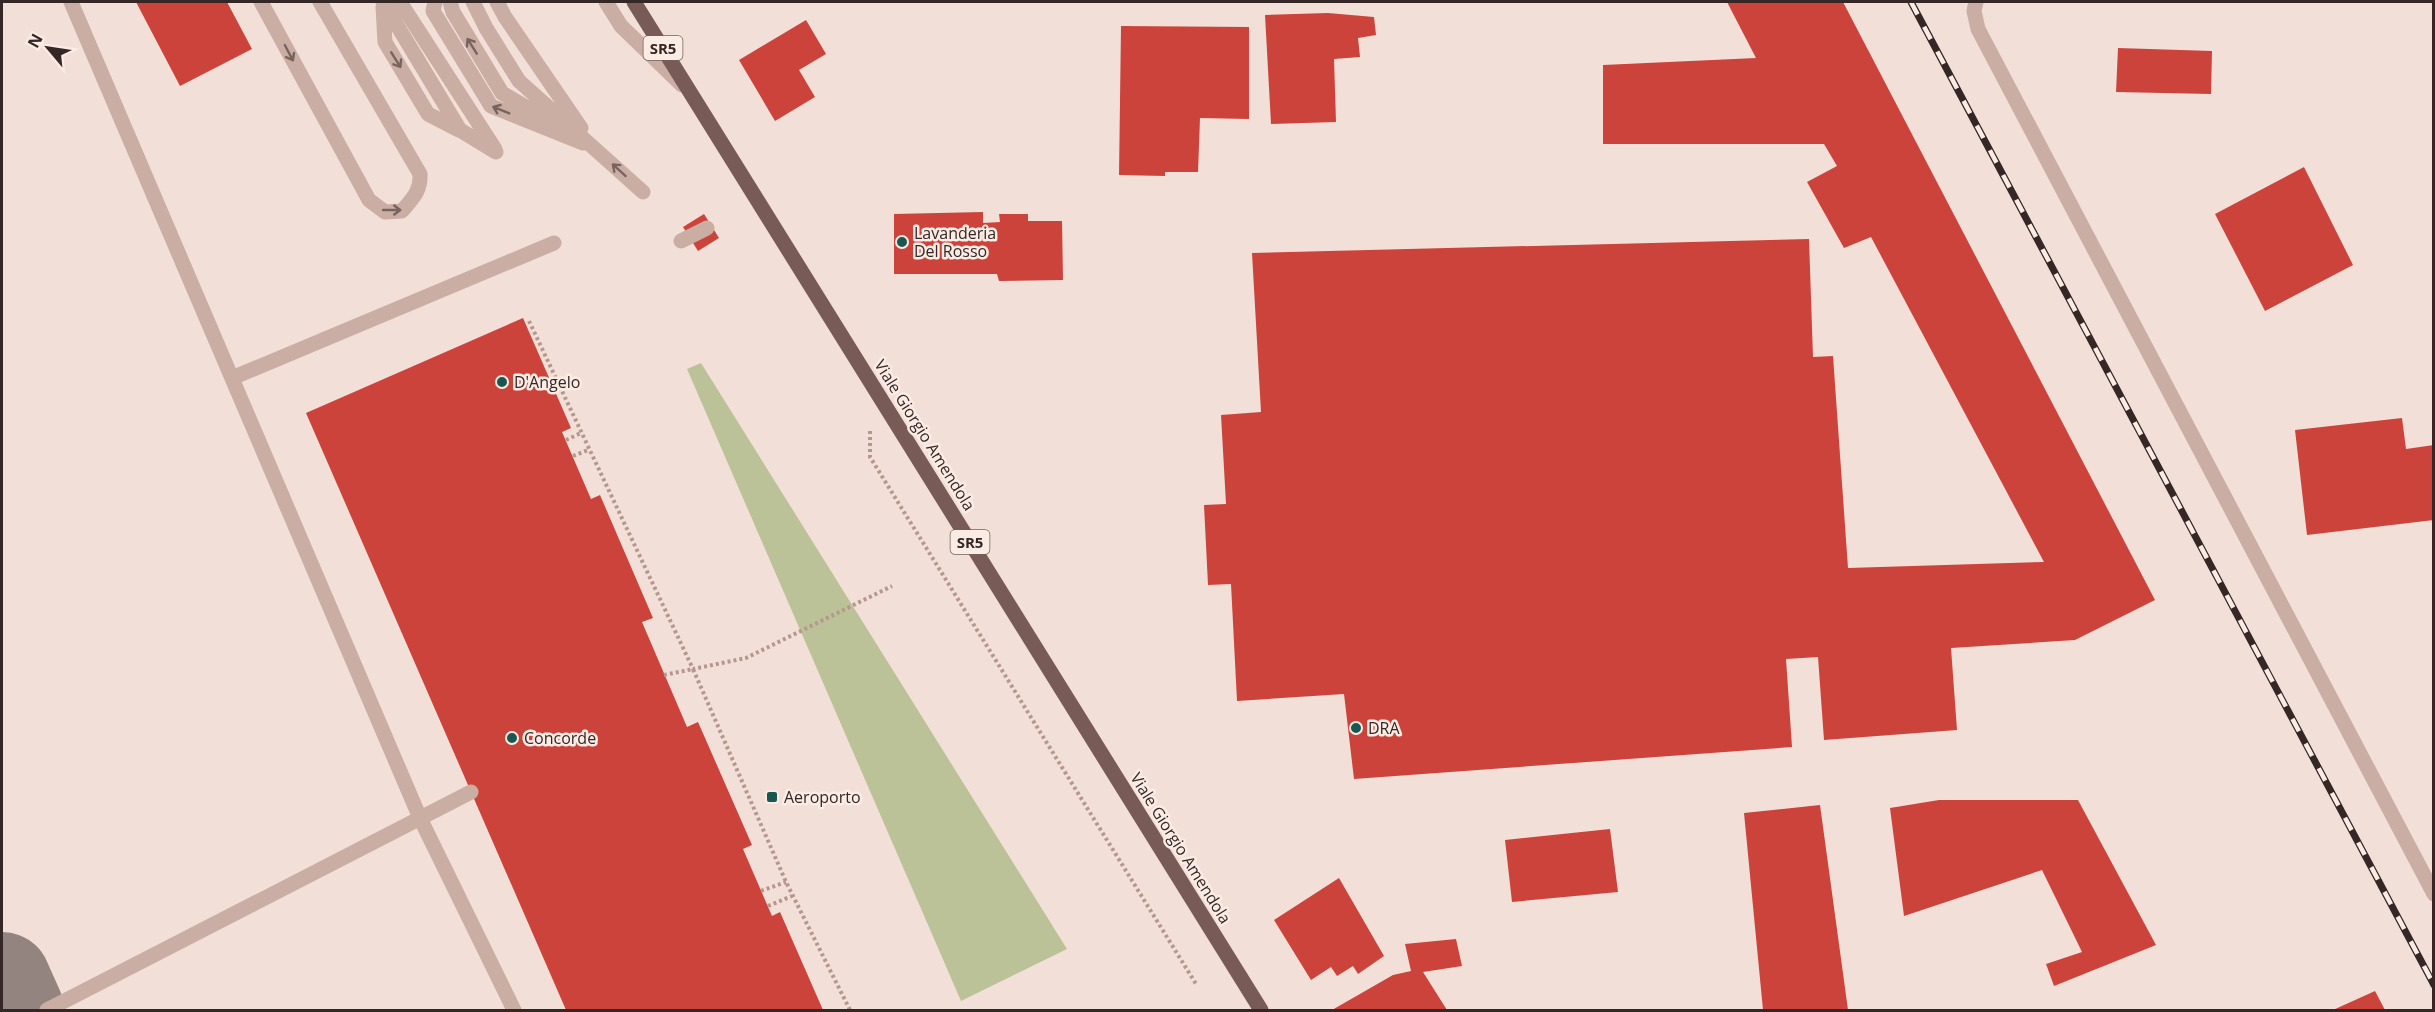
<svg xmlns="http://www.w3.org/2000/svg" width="2435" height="1012" font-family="'Open Sans',sans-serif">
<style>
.green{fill:#bcc297}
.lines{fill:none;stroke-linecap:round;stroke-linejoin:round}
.taxiway{stroke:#94847f;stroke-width:98}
.building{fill:#cc433c}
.path{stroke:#b6978d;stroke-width:4;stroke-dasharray:3 3;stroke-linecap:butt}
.minor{stroke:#cbaea3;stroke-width:15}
.major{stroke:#785b56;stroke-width:15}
.rail-casing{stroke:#352726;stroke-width:7}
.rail{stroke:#faece4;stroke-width:4.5;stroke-dasharray:14;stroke-linecap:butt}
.oneway{stroke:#78645e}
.poi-dot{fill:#195850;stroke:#faece4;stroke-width:2}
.labels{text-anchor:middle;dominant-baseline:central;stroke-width:5;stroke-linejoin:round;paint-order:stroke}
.shield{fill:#faece4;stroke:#70625f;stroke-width:1.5}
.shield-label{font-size:15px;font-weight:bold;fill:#352726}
.poi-label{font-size:16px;fill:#352726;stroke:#faece4;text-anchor:start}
.street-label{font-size:16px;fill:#352726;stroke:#faece4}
</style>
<rect width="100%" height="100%" fill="#f2e0d8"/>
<path class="green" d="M701 363 1067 949 961 1001 687 369Z"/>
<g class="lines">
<path class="taxiway" d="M2 981 15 1010"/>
</g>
<path class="building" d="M136 2H227L252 49 180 86Z
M1727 2H1843L2155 600 2075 640 1951 648 1957 730 1824 740 1818 657 1786 659 1792 747 1354 779 1344 694 1237 701 1231 584 1208 585 1204 505 1226 504 1221 415 1261 412 1252 253 1809 239 1813 357 1833 356 1848 568 2044 562 1871 237 1844 248 1807 182 1837 166 1824 144H1603V65L1756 58Z
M1328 13 1374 17 1376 35 1358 38 1360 57 1334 59 1336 122 1271 124 1265 15Z
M806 20 826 54 799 70 815 97 775 121 739 60Z
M1121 26 1249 27V119L1200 118 1198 172H1165V176L1119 175Z
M2118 48 2212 51 2211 94 2116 92Z
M2304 167 2353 265 2265 311 2215 214Z
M983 212V223L1000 222 999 214H1028V221H1062L1063 280 999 281 997 274H894V214Z
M704 214 719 238 698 251 683 227Z
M523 318 571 428 562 432 591 499 600 495 653 618 642 622 687 727 698 722 752 845 743 849 772 916 780 912 823 1010H566L306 413Z
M2402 418 2406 449 2434 445V520L2307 535 2295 430Z
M1939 800H2078L2156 945 2054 986 2046 964 2082 952 2042 870 1904 916 1890 808Z
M1820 805 1848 1010H1763L1744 813Z
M1610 829 1618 892 1512 902 1505 840Z
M1339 878 1384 956 1358 974 1353 966 1337 976 1331 967 1311 980 1274 920Z
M1456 939 1462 966 1423 972 1447 1010H1332L1393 975 1411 971 1405 944Z
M2375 991 2385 1010H2333Z"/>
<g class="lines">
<path class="path" d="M529 321 693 669 746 658 892 586
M870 431V457L1196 984
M566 440 581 433
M573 456 588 450
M664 675 693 669 786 882 850 1010
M761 891 786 882
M768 906 792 896"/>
<path class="minor" d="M71 2 420 818 514 1010
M261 2 369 200 385 212 402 211C413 198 421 191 420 174L320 2
M383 2 460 130 496 152
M400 2 495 149
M435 2 433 11 491 106 583 143
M450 2 453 12 502 93 551 122
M473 2 486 28 519 81 643 192
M497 2 505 17 581 128
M606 2 621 26 682 85
M1976 2 1974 11 1978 29 2434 894
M383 7 385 42 428 114 459 130
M681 241 707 228
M232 378 554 243
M47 1010 471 792"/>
<path class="major" d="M634 2 1261 1010"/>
<defs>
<path id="rail" d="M1911 2 2434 985"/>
</defs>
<use href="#rail" class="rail-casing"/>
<use href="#rail" class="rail"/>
</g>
<defs><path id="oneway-shaft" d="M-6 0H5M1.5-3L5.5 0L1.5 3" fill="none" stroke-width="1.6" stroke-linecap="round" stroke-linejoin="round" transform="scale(1.5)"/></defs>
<g class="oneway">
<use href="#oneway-shaft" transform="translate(472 46) rotate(-122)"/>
<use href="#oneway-shaft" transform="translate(289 53) rotate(62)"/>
<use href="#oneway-shaft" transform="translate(396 60) rotate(58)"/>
<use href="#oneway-shaft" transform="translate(501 110) rotate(-158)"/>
<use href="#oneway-shaft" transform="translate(619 170) rotate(-138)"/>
<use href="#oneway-shaft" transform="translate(392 210)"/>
</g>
<g class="poi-dot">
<circle cx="902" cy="242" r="6"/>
<circle cx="502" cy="382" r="6"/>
<circle cx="1356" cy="728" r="6"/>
<circle cx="512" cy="738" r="6"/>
<rect x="766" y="791" width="12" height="12" rx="3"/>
</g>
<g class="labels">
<g class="shield">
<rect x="643.5" y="36" width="39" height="24" rx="4.5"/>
<rect x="950.5" y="530" width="39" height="24" rx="4.5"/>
</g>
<g class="shield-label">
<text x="663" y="48">SR5</text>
<text x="970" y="542">SR5</text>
</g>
<g class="poi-label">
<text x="914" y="233">Lavanderia<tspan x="914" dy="18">Del Rosso</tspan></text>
<text x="514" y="382">D'Angelo</text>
<text x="1368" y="728">DRA</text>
<text x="524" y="738">Concorde</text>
<text x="784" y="797">Aeroporto</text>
</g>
<g class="street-label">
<text transform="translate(925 435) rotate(58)">Viale Giorgio Amendola</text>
<text transform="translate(1181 848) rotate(58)">Viale Giorgio Amendola</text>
</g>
</g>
<rect width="2435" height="1012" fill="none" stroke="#352726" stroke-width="6"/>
<g transform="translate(48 48) rotate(299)" stroke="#faece4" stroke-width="4.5" paint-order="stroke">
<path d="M0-4.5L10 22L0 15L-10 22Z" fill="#352726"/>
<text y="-9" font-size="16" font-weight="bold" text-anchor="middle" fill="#352726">N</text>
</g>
</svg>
